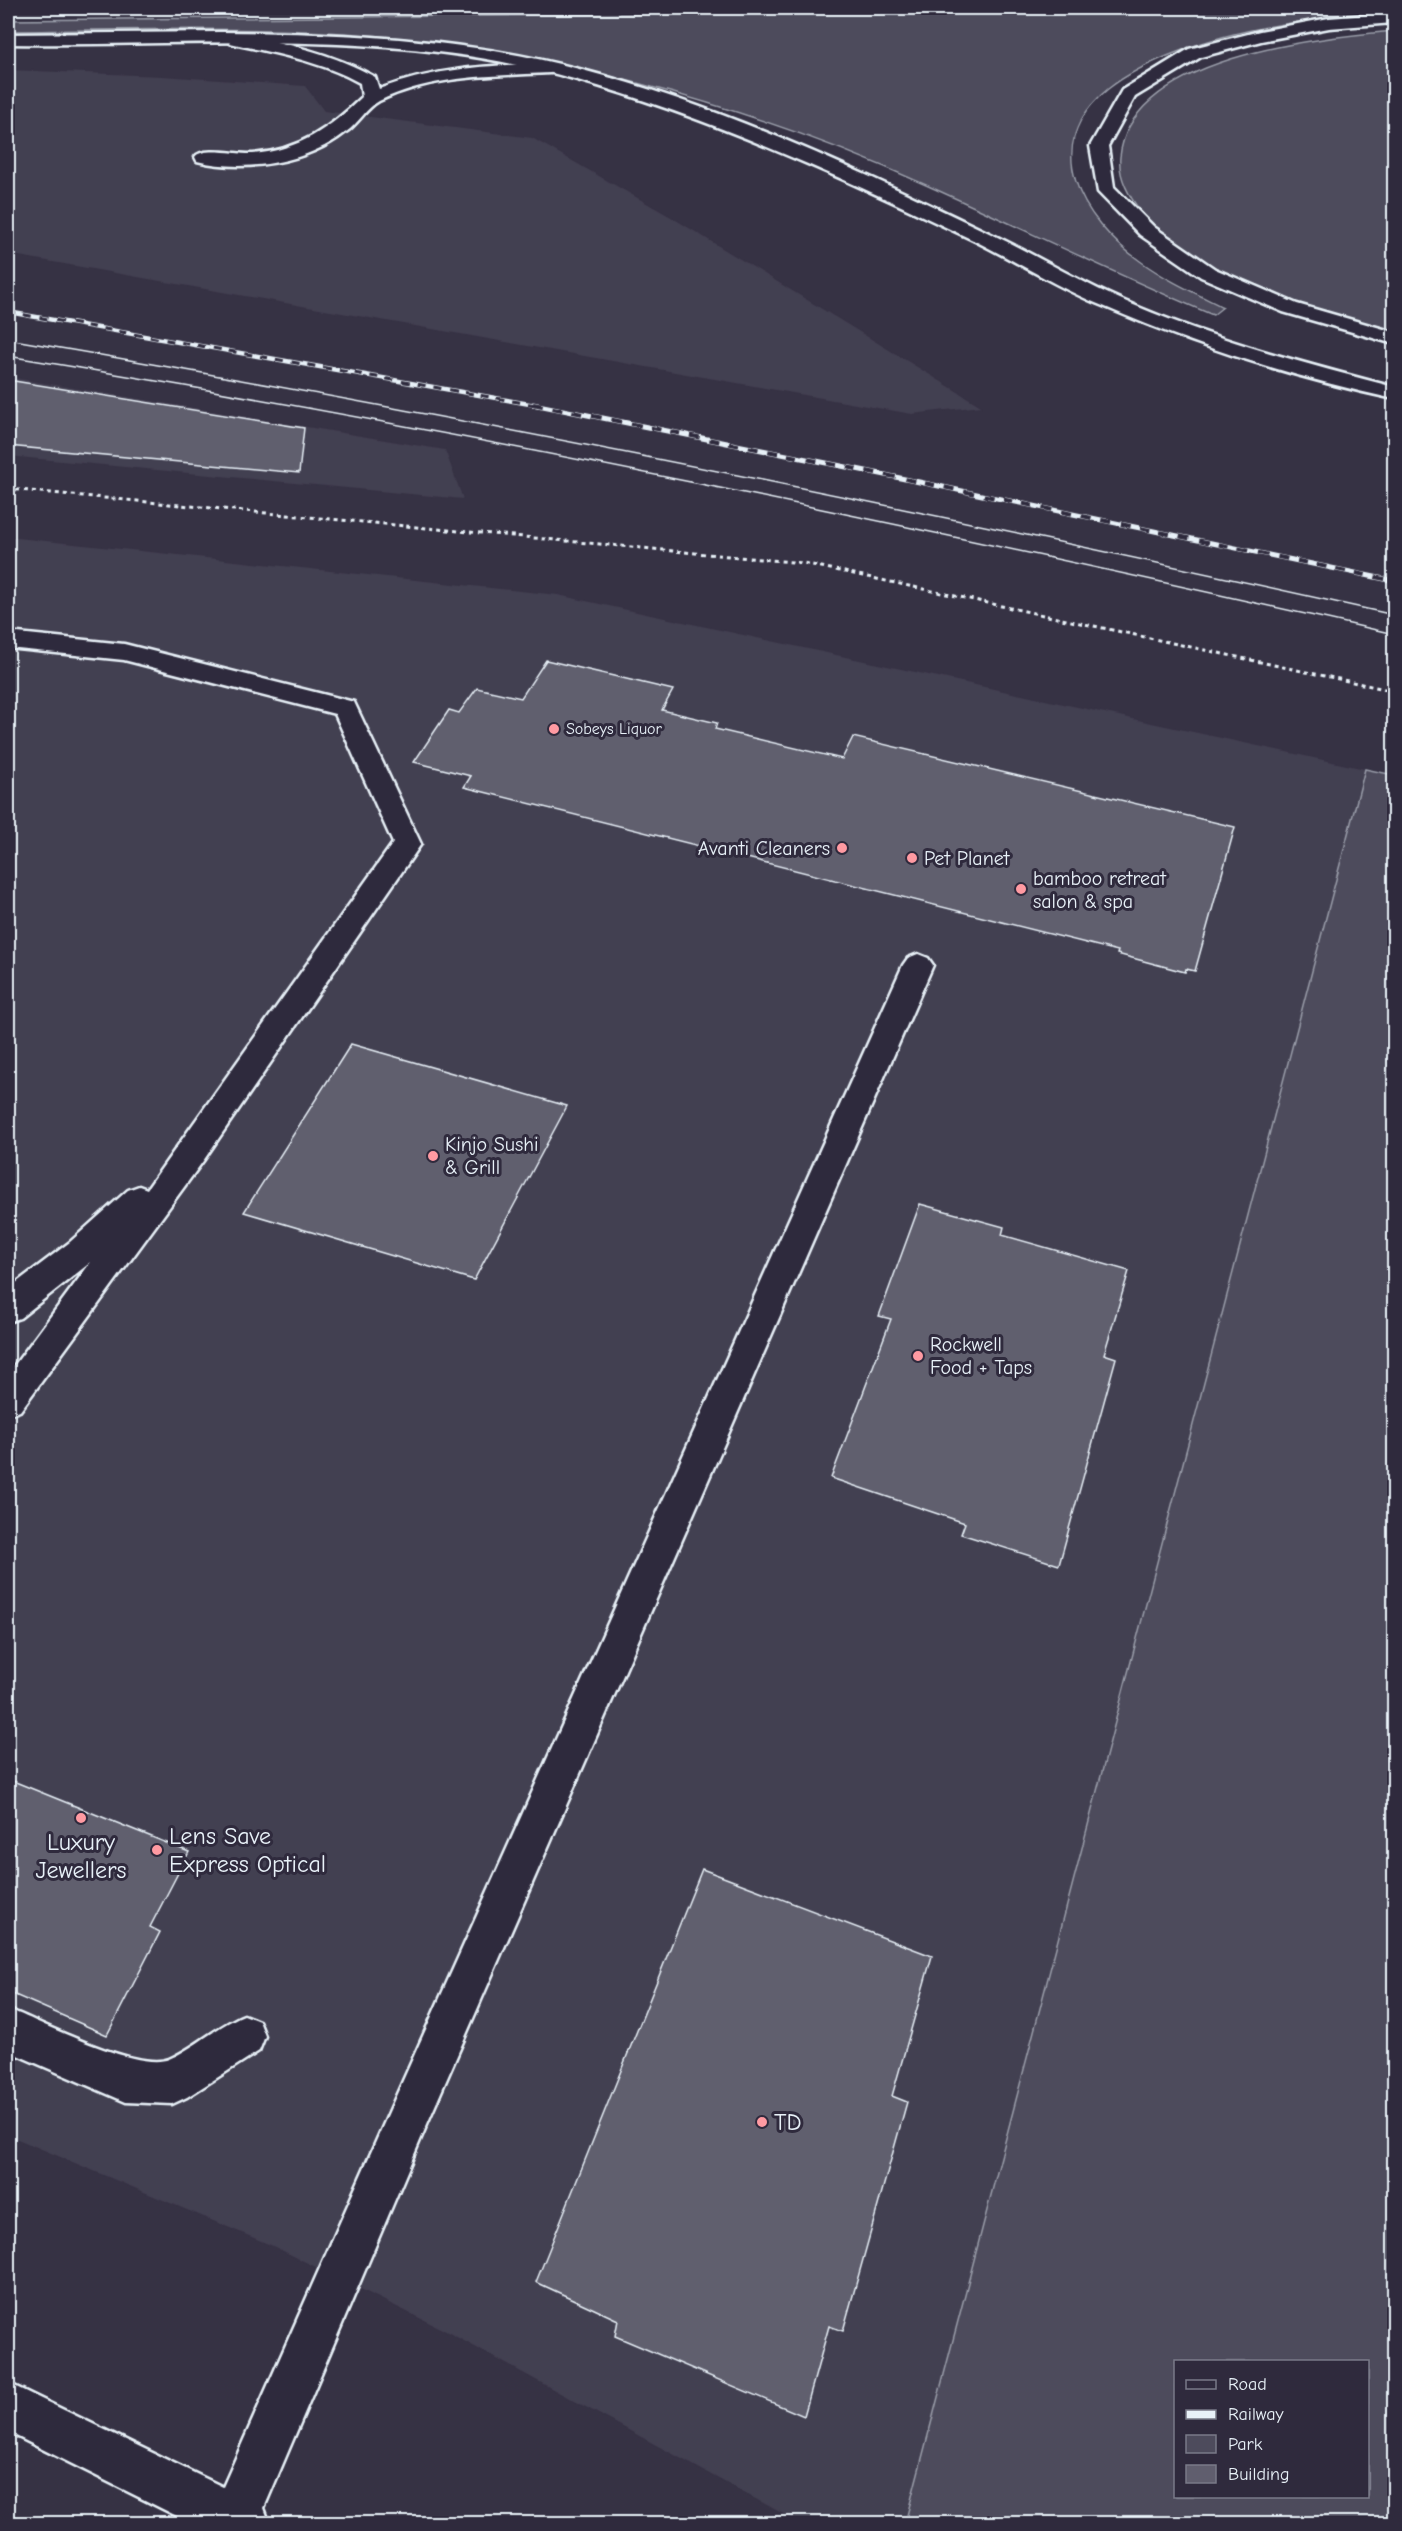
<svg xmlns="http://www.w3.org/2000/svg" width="1402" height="2531" font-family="'Comic Neue',sans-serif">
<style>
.built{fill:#433f51}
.green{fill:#4d4b5c;stroke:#9a9eaa;stroke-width:1.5;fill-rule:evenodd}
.building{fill:#605e6e;stroke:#e8f1f8;stroke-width:1.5}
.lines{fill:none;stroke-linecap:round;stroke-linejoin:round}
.minor-casing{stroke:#e8f1f8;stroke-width:5}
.highway-casing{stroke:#e8f1f8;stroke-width:5}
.path{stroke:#e8f1f8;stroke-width:3;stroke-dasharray:4 4;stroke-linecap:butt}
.minor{fill:#2f2a3d;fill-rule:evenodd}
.highway{fill:#2f2a3d;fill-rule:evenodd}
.tram{stroke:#e8f1f8;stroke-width:1.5}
.rail-far1-casing{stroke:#e8f1f8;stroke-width:4.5}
.rail-casing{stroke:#e8f1f8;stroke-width:5}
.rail-far1{stroke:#2f2a3d;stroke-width:3;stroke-dasharray:8;stroke-linecap:butt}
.rail{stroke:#2f2a3d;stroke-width:4;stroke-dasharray:10;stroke-linecap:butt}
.poi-dot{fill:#ff9aa2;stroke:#2f2a3d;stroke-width:2}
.labels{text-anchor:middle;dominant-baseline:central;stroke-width:6;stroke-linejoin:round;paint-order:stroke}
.far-poi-label{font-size:16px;fill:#e8f1f8;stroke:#2f2a3d;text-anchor:start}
.poi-label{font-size:20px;fill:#e8f1f8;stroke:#2f2a3d;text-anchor:start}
.near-poi-label{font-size:24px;fill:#e8f1f8;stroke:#2f2a3d;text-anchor:start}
</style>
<rect width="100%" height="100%" fill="#363244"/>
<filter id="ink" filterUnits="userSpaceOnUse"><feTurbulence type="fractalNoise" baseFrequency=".0167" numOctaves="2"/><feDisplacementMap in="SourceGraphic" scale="12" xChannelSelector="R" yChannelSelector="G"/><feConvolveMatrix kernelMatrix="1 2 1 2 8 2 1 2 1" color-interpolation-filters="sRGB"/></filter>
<g filter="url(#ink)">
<path class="built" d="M8 70 162 76 305 86 324 111 532 138 671 217 981 406 912 414 8 254Z
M8 377 445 450 463 499 8 456Z
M8 537 558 595 1365 769 905 2523H800L442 2329 273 2246 8 2135Z"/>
<path class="green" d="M1337 8H1366L1371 14C1307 20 1240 27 1180 51 1156 60 1128 73 1108 89 1038 146 1081 219 1140 261 1166 280 1195 293 1223 307L1213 315C1116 275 1022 228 926 185 789 123 640 78 493 51 334 21 168 30 8 31V20Z
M1394 31V332C1324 314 1252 295 1190 256 1161 238 1116 194 1120 157 1130 56 1317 38 1394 31Z
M1365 769 1394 775V2523H905ZM1176 2362H1368V2496H1176Z"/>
<path class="building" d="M8 380 304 428 299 473 8 446Z
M546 660 673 690 662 710 717 723 715 729 842 759 853 737 1235 827 1195 971 1186 969 1185 972 1117 954 1118 951 464 787 471 776 414 762 449 710 459 713 477 688 521 698Z
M351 1044 567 1106 474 1280 244 1212Z
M920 1204 1004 1227 1002 1235 1129 1271 1104 1354 1116 1358 1059 1565 961 1534 965 1523 831 1478 891 1319 879 1316Z
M8 1779 189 1852 150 1927 160 1932 107 2035 8 1992Z
M702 1869 932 1956 892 2096 907 2102 843 2331 829 2326 804 2416 615 2336 618 2320 536 2282Z"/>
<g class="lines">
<defs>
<path id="minor" d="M236 34C285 43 332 53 375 77L379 89C440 67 486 66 550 63L559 68 550 73C493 76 432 75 379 101 366 108 358 124 346 132 307 163 245 173 197 161L195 157C202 146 239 155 253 154 299 150 330 128 362 97L360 83C319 60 276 54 230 43L227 39 230 35Z
M8 632 124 644 354 702 421 844 203 1161 20 1411 8 1415V1374L91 1262 20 1318 8 1322V1289L70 1242 128 1190 139 1186 147 1189 393 843 335 714 124 660 8 648Z
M918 954 928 958 933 965 427 2124 264 2508 270 2524H193L8 2432V2383L223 2487 397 2094 903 965 908 958Z
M8 2009C41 2022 137 2072 169 2059 195 2048 217 2026 244 2015L259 2021 265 2036 259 2051 187 2097 172 2104 126 2102 8 2051Z"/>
<path id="highway" d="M1394 13V23L1329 28 1261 41 1201 57 1135 97 1108 146 1114 187 1154 227 1215 269 1297 304 1394 332V344L1283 312 1201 277 1140 235 1098 192 1090 146 1122 90 1189 49 1260 31 1329 18Z
M221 32C341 33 462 38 579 69 720 106 857 169 989 233 1030 252 1069 276 1111 295 1200 336 1299 362 1394 387V399C1296 378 1195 346 1103 306 1058 288 1016 261 973 240 844 178 712 118 574 79 390 26 196 47 8 44V34Z"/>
</defs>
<use href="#minor" class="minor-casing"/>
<use href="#highway" class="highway-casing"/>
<path class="path" d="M8 489 803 563 1394 691"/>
<use href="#minor" class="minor"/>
<use href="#highway" class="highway"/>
<path class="tram" d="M8 339C473 418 934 512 1394 615
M8 356C473 432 934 530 1394 634"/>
<defs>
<path id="rail-far1" d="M8 312 541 406"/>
<path id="rail" d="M533 404 876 473 1394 581"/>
</defs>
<use href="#rail-far1" class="rail-far1-casing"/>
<use href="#rail" class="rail-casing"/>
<use href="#rail-far1" class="rail-far1"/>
<use href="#rail" class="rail"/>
</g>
</g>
<g class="poi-dot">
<circle cx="554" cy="729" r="6"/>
<circle cx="842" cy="848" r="6"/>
<circle cx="912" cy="858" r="6"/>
<circle cx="1021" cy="889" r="6"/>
<circle cx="433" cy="1156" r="6"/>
<circle cx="918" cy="1356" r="6"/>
<circle cx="81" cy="1818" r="6"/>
<circle cx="157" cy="1850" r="6"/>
<circle cx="762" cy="2122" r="6"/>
</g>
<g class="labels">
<g class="far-poi-label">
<text x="566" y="729">Sobeys Liquor</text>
</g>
<g class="poi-label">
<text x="830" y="848" text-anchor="end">Avanti Cleaners</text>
<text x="924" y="858">Pet Planet</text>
<text x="1033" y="878">bamboo retreat<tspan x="1033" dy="23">salon &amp; spa</tspan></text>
<text x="445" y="1144">Kinjo Sushi<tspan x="445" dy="23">&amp; Grill</tspan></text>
<text x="930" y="1344">Rockwell<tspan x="930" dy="23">Food + Taps</tspan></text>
</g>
<g class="near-poi-label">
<text x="169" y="1836">Lens Save<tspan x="169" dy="28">Express Optical</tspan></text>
<text x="81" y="1842" text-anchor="middle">Luxury<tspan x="81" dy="28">Jewellers</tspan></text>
<text x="774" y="2122">TD</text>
</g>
</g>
<rect width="1402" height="2531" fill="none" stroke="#2f2a3d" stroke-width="30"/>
<rect x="15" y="15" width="1372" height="2501" fill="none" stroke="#e8f1f8" stroke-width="2" filter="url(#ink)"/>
<rect x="1174" y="2360" width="195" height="138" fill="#2f2a3d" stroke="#797a88" stroke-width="1.5"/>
<rect x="1186" y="2380" width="30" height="9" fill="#2f2a3d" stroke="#797a88" stroke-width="1.5"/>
<text x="1228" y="2390" font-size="18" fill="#e8f1f8">Road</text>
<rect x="1186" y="2410" width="30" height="9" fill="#e8f1f8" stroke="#797a88" stroke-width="1.5"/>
<text x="1228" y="2420" font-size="18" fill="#e8f1f8">Railway</text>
<rect x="1186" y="2435" width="30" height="18" fill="#4d4b5c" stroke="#797a88" stroke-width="1.5"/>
<text x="1228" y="2450" font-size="18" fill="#e8f1f8">Park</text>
<rect x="1186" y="2465" width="30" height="18" fill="#605e6e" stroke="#797a88" stroke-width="1.5"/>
<text x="1228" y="2480" font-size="18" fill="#e8f1f8">Building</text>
</svg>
